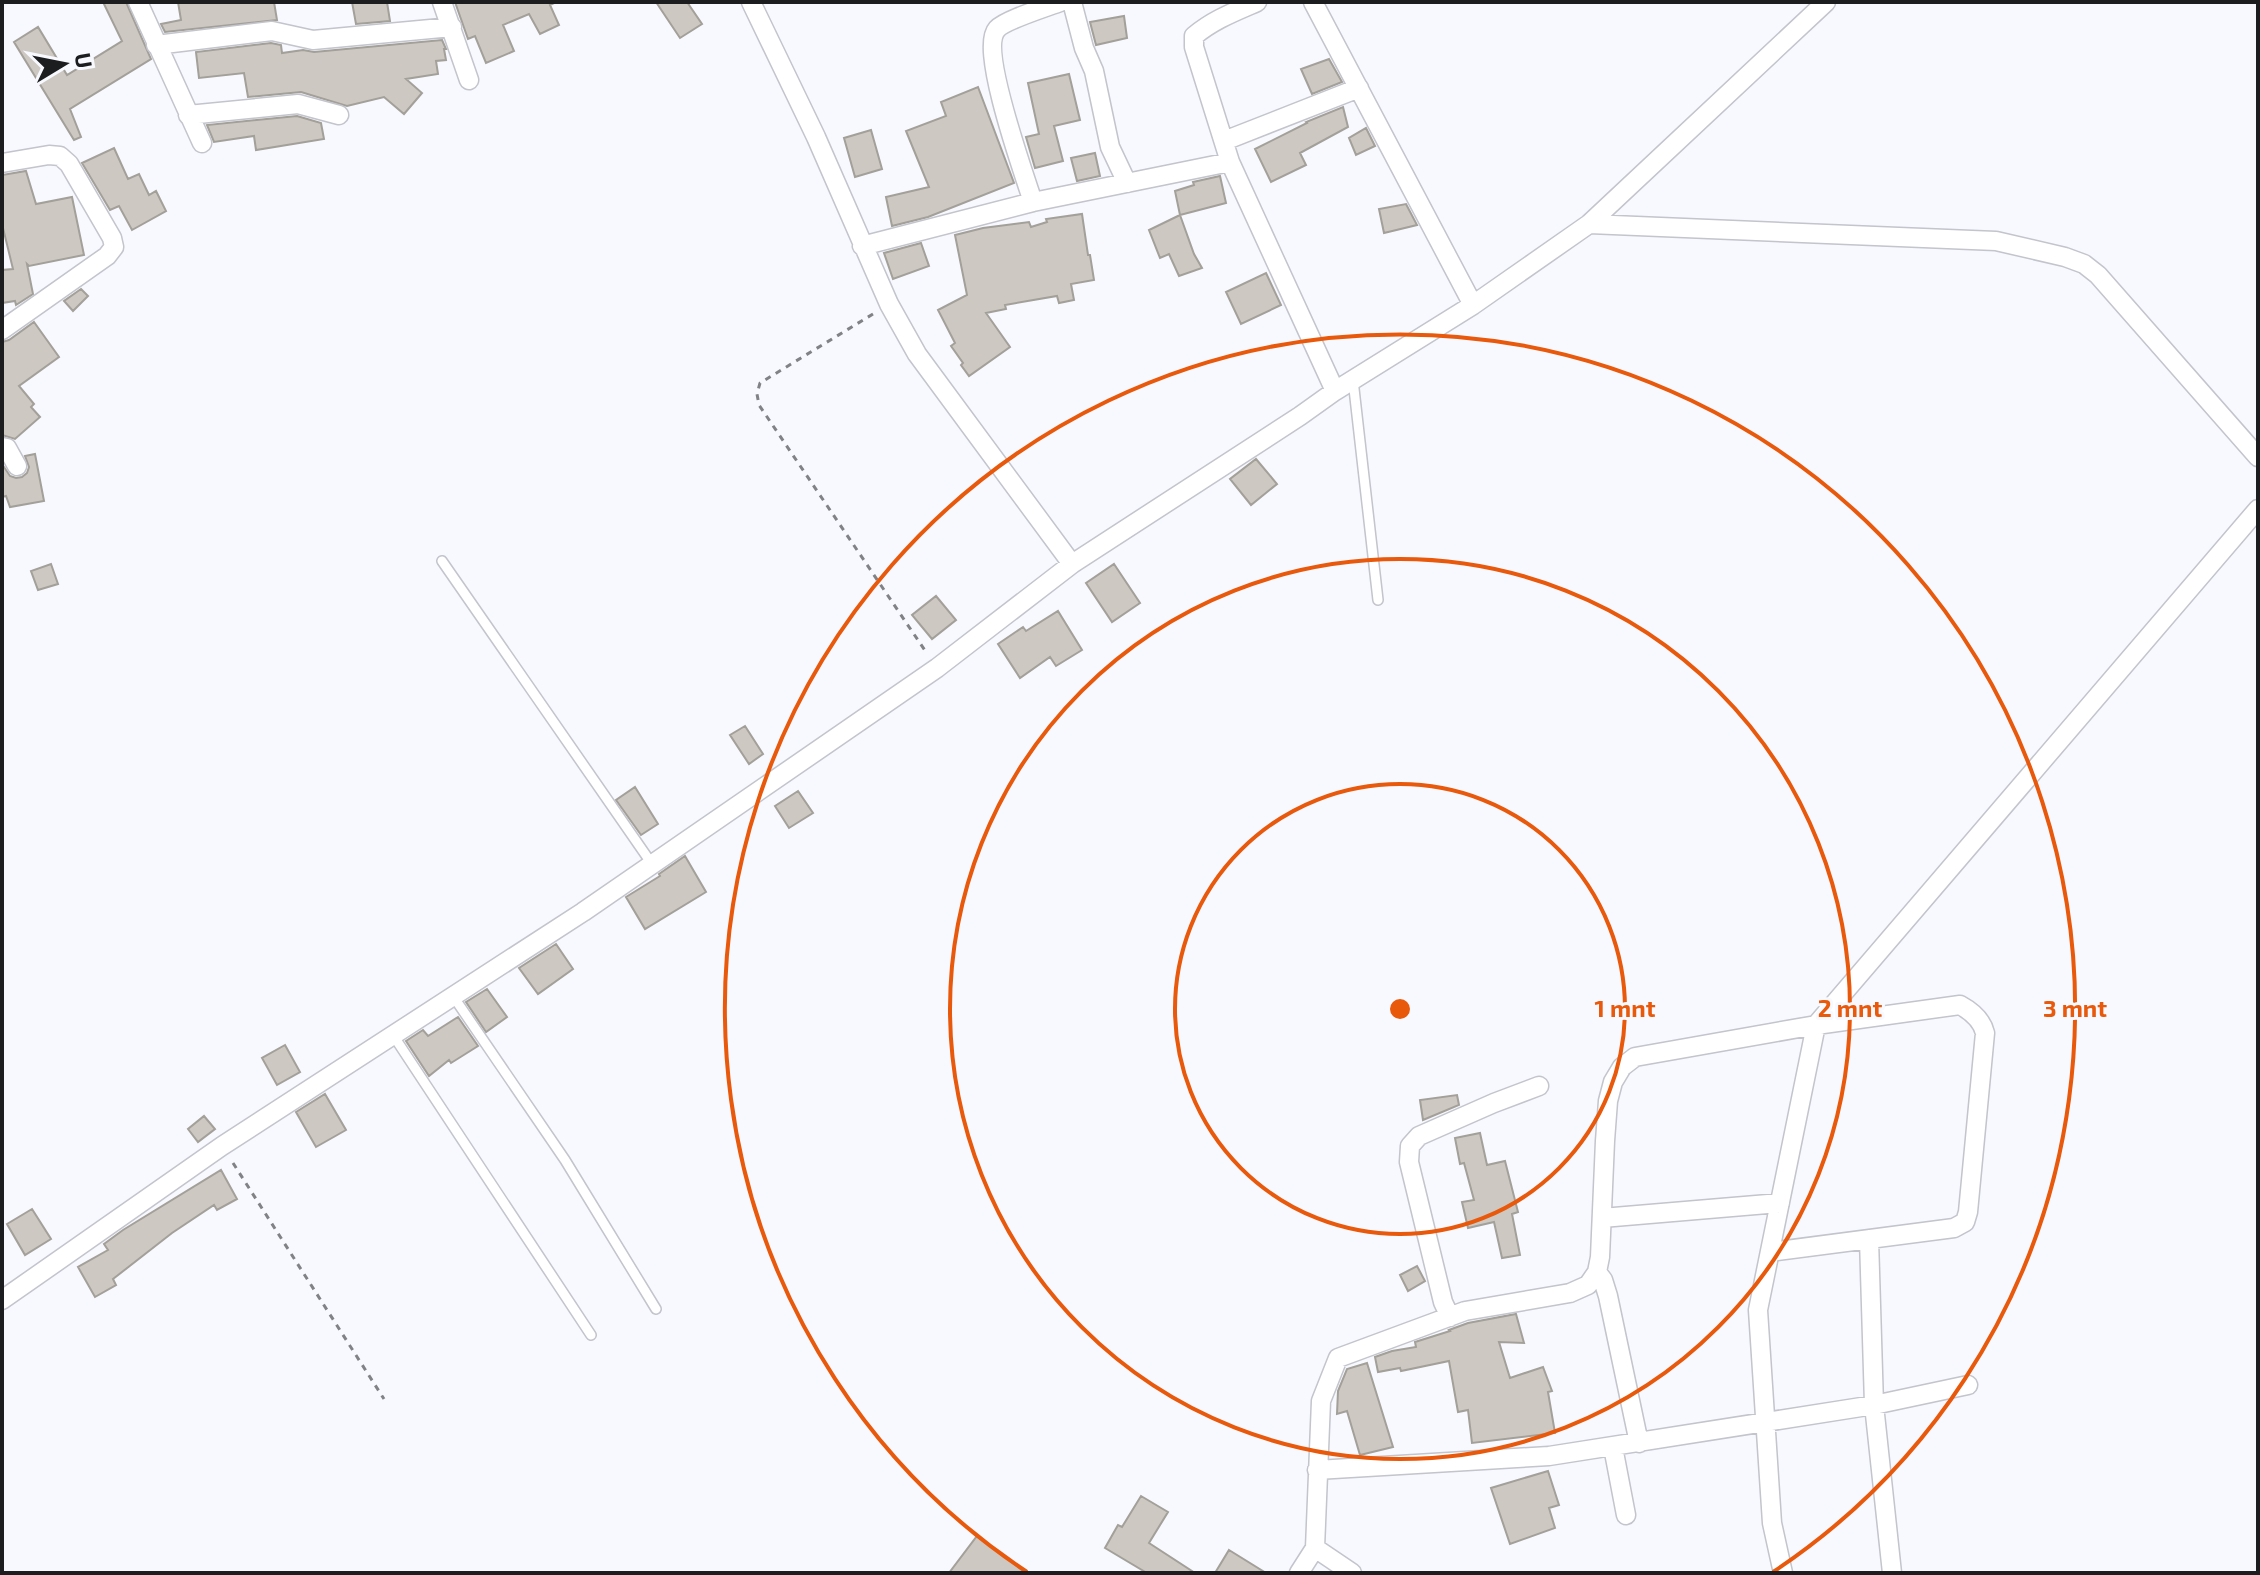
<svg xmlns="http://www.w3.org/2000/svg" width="2260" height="1575" font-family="'Exo 2',sans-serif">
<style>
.building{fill:#cdc9c2;stroke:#a39f99;stroke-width:2}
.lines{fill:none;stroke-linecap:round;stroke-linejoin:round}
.service-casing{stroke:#c3c4cc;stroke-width:12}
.minor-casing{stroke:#c3c4cc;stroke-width:21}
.path{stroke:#818286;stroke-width:3;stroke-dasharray:6 6;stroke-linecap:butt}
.service{stroke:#fff;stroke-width:9}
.minor{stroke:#fff;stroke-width:18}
.ring{fill:none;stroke:#e8590c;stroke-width:4}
.centre{fill:#e8590c;stroke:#f7f9ff;stroke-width:4}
.ring-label{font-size:24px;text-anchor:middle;font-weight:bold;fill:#e8590c;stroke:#f7f9ff;stroke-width:6;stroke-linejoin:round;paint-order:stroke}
</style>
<rect width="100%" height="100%" fill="#f7f9ff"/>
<path class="building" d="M103 2H126L151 59 70 109 81 137 74 140 14 42 38 27 67 75 122 41Z
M178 2H274L277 20 165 32 161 24 181 20Z
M352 2H387L390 21 356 24Z
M455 2H556L550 5 559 25 540 34 529 14 503 25 514 51 486 63 475 36 468 39Z
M656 2H687L702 24 680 38Z
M1124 16 1127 38 1096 45 1090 22Z
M442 40 446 49H444L446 60 436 61 438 74 406 79 422 93 404 114 384 97 347 106 301 92 248 97 244 73 199 78 196 52 271 43 281 45 282 53 303 50 314 52Z
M1329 59 1342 82 1312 94 1301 69Z
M1069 74 1080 120 1054 126 1063 161 1035 168 1026 137 1039 134 1028 83Z
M978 87 1014 183 928 217 892 226 886 197 929 187 906 131 946 116 941 102Z
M1343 107 1348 127 1300 153 1306 165 1271 182 1255 149 1307 123 1306 122Z
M297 116 321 123 324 139 256 150 254 136 214 142 207 125Z
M1366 128 1375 146 1356 155 1349 138Z
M871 130 882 169 855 177 844 138Z
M114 148 128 179 139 174 149 195 156 191 166 211 132 230 119 206 110 210 82 163Z
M1095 153 1100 176 1077 181 1071 158Z
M26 171 36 204 72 197 84 255 29 266 27 264 33 294 16 305 15 301 2 303V270L13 269 2 224V175Z
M1220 176 1226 203 1180 215 1175 191 1194 185 1193 182Z
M1406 204 1417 225 1384 233 1379 209Z
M1082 214 1088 255H1090L1094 280 1071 284 1074 300 1059 303 1057 296 1005 305 1006 309 986 313 1010 347 969 376 961 365 963 363 951 346 955 343 938 310 967 295 955 235 983 228 1029 222 1031 227 1047 222 1046 219Z
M1180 215 1194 254 1202 268 1179 276 1169 254 1160 258 1149 230Z
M921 243 929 266 893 279 884 253Z
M1266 273 1281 305 1241 324 1226 292Z
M81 289 88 296 73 311 64 301Z
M34 322 59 357 19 386 34 404 31 407 40 417 15 439 2 435V342L9 340Z
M35 454 44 501 10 507 6 496 2 497V464L10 476 16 478 22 477 27 473 29 467 25 456Z
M1256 459 1277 484 1251 505 1230 479Z
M51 564 58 584 38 590 31 571Z
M1114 564 1140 603 1112 622 1086 583Z
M936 596 956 620 932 639 912 615Z
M1058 611 1082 650 1056 666 1050 657 1020 678 998 644 1023 627 1026 631Z
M745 726 763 754 749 764 730 735Z
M635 787 658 824 641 835 616 800Z
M798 791 813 813 789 828 775 806Z
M685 856 706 892 645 929 626 897 660 876 659 874Z
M556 944 573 969 538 994 519 968Z
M487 989 507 1017 486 1032 466 1002Z
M458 1017 478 1046 451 1063 449 1060 429 1076 406 1041 423 1030 428 1036Z
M285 1045 300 1072 277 1085 262 1058Z
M325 1094 346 1130 316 1147 296 1112Z
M1457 1095 1459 1105 1423 1120 1420 1100Z
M204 1116 215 1129 198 1142 188 1129Z
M1480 1133 1487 1165 1505 1161 1518 1212 1512 1214 1520 1255 1502 1258 1494 1222 1468 1228 1462 1202 1474 1200 1464 1163 1460 1164 1455 1138Z
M221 1170 237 1199 217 1210 214 1205 172 1233 113 1279 116 1285 95 1297 78 1267 108 1250 104 1244 123 1230Z
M32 1209 51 1239 25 1255 7 1224Z
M1417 1266 1425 1281 1408 1291 1400 1275Z
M1516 1314 1524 1343 1499 1342 1510 1378 1543 1367 1552 1391 1548 1392 1555 1433 1472 1443 1468 1410 1458 1412 1449 1361 1401 1371 1400 1368 1378 1372 1375 1357 1392 1351 1416 1347 1415 1342 1450 1331 1449 1330 1468 1323Z
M1367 1363 1393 1447 1360 1455 1347 1411 1337 1414 1338 1391 1347 1369Z
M1548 1471 1559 1505 1549 1508 1555 1528 1510 1544 1491 1488Z
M1141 1496 1168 1512 1149 1543 1195 1573H1147L1105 1548 1118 1525 1122 1527Z
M977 1536 1026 1573H949Z
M1229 1550 1266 1573H1215Z"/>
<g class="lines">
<defs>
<path id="service" d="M1353 380 1378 600
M442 561 652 864
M453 996 565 1160 656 1309
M393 1035 591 1335"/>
<path id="minor" d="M138 2 202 143
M442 2 469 80
M751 2 816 137 889 304 917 354 1072 564
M1072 2 1084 48 1094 71 1110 147 1127 183
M1257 2C1234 12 1213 20 1194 36V47L1230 162 1335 391
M1313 2 1473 305
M156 45 272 31 313 40 452 27
M188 115 298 104 339 115
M1224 141 1359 88
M2 163 49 155 60 156 69 164 112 238 114 247 107 256 2 330
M1033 202C1024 174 979 49 997 29 1005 20 1047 7 1060 2
M1589 224 1996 241 2065 257 2084 264 2098 275 2258 457
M862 246 1033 202 1230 162
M2 447 7 448 17 466
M1602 1218 1780 1203
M1869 1239 1874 1405 1892 1573
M1597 1272 1603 1280 1608 1296 1639 1443
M2 1300 222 1146 583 912 937 668 1072 564 1300 416 1335 391 1473 305 1589 224 1826 2
M1450 1317 1443 1302 1409 1162 1410 1146 1419 1136 1494 1103 1539 1086
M1613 1447 1626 1515
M1317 1470 1549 1456 1874 1405 1968 1385
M1315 1548 1352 1573
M1299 1573 1315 1548 1321 1401 1338 1358 1465 1311 1570 1293 1588 1285 1597 1272 1600 1257 1605 1141 1608 1101 1613 1082 1622 1067 1635 1057 1816 1025 1960 1005C1971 1011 1982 1020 1985 1033L1968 1212 1965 1222 1954 1228 1770 1252
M1783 1573 1772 1523 1758 1310 1816 1025 2258 509"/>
</defs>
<use href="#service" class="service-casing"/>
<use href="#minor" class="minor-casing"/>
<path class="path" d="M873 314 760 383 757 394 759 405 926 652
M233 1163 384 1399"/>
<use href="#service" class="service"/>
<use href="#minor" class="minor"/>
</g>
<g class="ring">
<circle cx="1400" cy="1009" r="225"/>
<circle cx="1400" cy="1009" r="450"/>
<path d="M1027 1572A675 675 0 1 1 1773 1572"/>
</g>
<circle cx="1400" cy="1009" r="12" class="centre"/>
<g class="ring-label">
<text x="1625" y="1017">1 mnt</text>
<text x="1850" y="1017">2 mnt</text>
<text x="2075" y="1017">3 mnt</text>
</g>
<rect width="2260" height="1575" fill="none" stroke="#1c1d1f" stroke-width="8"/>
<g transform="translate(64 64) rotate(80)" stroke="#f7f9ff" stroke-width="6" paint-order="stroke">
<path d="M0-6L14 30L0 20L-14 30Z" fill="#1c1d1f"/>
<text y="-12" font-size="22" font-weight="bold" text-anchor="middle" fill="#1c1d1f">U</text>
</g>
</svg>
